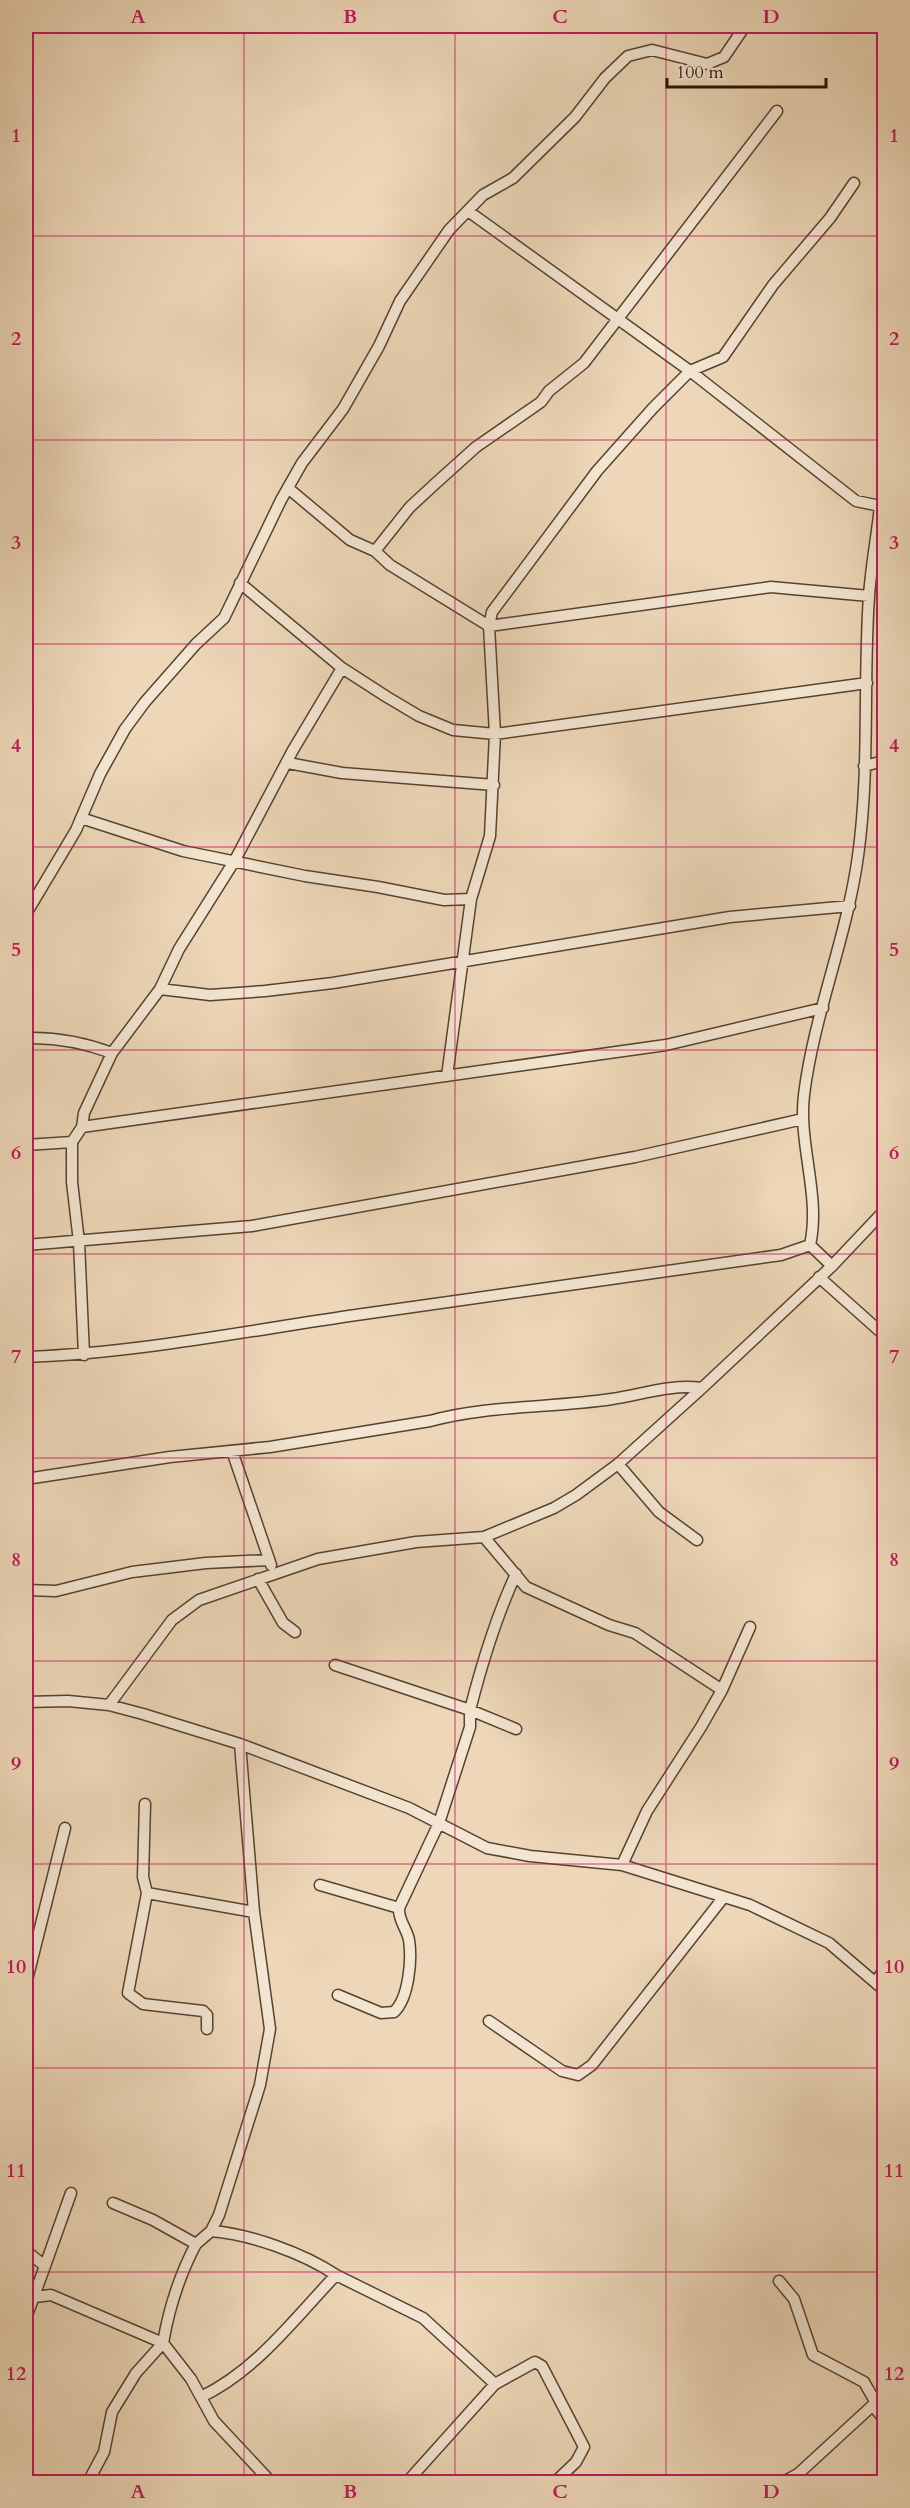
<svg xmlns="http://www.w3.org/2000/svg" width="910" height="2508" font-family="Cardo,serif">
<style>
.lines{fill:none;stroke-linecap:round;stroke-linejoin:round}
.street-casing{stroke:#56432e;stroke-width:13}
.street{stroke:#f3e5d1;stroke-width:10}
.grid{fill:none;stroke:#c2185b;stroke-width:1.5;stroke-opacity:0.55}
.neatline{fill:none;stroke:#c2185b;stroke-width:2}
.grid-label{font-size:20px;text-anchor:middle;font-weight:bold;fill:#c2185b}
</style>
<rect width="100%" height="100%" fill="#edd7b8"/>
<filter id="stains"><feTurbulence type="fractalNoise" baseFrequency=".00333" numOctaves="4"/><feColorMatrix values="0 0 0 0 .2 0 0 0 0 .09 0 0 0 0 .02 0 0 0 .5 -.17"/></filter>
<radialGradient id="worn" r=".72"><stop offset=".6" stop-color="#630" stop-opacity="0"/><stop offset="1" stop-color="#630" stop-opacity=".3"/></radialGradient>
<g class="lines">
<defs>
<path id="street" d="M468 211 690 371 856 501 880 506
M288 488 350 540 375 551 390 565 489 626 771 587 869 596
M375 551 410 507 436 483 476 447 541 402 549 391 584 363 777 111
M240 583 342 668 387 697 419 716 453 730 495 734 867 683
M288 763 342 773 494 785
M864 766 884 761
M81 818 183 851 305 876 378 887 444 900 471 899
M26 914 76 830 100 774 125 729 145 702 196 644 224 618 281 500 302 463 343 409 379 346 400 301 449 230 483 195 513 178 575 117 605 78 628 56 652 50 707 64 724 57 745 26
M160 989 210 995 265 991 333 983 730 917 850 906
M26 1038C56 1037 83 1042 112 1053
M447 1076 471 899 490 836 495 734 489 626 492 612 597 471 653 408 690 371 723 357 773 285 830 218 854 183
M82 1127 666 1045 823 1008
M26 1145 72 1142
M26 1245 252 1226 635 1157 803 1119
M810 1245C821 1196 798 1144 804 1095 814 1014 847 937 858 856 870 770 863 682 869 596 871 566 877 536 880 506L884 498
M810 1245 832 1266
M819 1277 884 1335
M84 1355 79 1242 72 1182V1142L82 1127 84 1113 112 1053 160 989 179 949 235 860 293 750 342 668
M26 1357C135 1353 241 1332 349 1316 493 1295 637 1276 781 1255L810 1245
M232 1451 271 1565
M618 1464 659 1512 697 1540
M26 1479 170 1457 270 1447 430 1421C489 1405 552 1408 612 1399 644 1394 670 1384 702 1388
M484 1537 526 1587 609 1625 635 1633 722 1690
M516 1574C495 1619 482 1663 470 1710L516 1729
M258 1579 283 1623 295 1632
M26 1590 56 1591 132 1572 206 1563 269 1560
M335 1665 470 1710V1727L439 1823 399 1908C398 1920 407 1929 409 1940 412 1959 409 1998 394 2012L381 2013 338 1995
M26 1702 68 1701 109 1705 143 1714 240 1744 409 1808 487 1848 530 1856 622 1865 750 1905 829 1943 884 1990
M109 1705 172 1620 199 1600 318 1559 416 1542 484 1537 554 1508 576 1495 618 1464 702 1388 832 1266 884 1211
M145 1804 143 1877 147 1893 254 1912
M622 1865 647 1811 701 1727 722 1690 750 1627
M320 1885 399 1908
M147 1893 128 1993 143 2004 203 2011 207 2015V2029
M876 1982 884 1969
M26 1984 65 1828
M489 2021 562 2071 578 2075 592 2065 723 1898
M113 2203 153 2220 196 2244C179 2276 169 2308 163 2343L191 2379 214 2421 271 2482
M211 2231C250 2234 303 2253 336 2275
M196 2244 211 2231 219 2215 260 2085 270 2029 254 1912 240 1744
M26 2251 45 2266 26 2318
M45 2266 71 2193
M779 2281 794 2299 813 2355 864 2382 876 2403
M35 2297 51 2295 163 2343 136 2373 112 2412 104 2452 88 2482
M201 2397C257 2370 294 2319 336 2275L423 2318 495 2384
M874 2407 884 2419
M407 2482 495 2384 535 2362 542 2366 584 2447 576 2462 555 2482
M783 2482 798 2474 884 2395"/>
</defs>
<use href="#street" class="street-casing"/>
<use href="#street" class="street"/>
</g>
<path class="grid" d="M244 26V2482M455 26V2482M666 26V2482M26 236H884M26 440H884M26 644H884M26 847H884M26 1050H884M26 1254H884M26 1458H884M26 1661H884M26 1864H884M26 2068H884M26 2272H884"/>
<rect width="910" height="2508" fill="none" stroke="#edd7b8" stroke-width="66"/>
<path d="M667 78v9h159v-9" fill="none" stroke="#231200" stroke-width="3"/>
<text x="676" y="78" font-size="18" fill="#231200" stroke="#f3e5d1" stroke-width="4.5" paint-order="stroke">100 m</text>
<rect x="33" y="33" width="844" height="2442" class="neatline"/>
<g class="grid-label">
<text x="138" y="23">A</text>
<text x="350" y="23">B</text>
<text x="560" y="23">C</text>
<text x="771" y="23">D</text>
<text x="16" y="142">1</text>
<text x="894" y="142">1</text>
<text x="16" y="345">2</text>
<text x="894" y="345">2</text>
<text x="16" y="549">3</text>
<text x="894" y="549">3</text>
<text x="16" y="752">4</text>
<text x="894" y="752">4</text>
<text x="16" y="956">5</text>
<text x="894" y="956">5</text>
<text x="16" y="1159">6</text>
<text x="894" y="1159">6</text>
<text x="16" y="1363">7</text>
<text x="894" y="1363">7</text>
<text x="16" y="1566">8</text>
<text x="894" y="1566">8</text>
<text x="16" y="1770">9</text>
<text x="894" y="1770">9</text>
<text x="16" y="1973">10</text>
<text x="894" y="1973">10</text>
<text x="16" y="2177">11</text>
<text x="894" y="2177">11</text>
<text x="16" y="2380">12</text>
<text x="894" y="2380">12</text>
<text x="138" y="2498">A</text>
<text x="350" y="2498">B</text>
<text x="560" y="2498">C</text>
<text x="771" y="2498">D</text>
</g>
<rect width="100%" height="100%" filter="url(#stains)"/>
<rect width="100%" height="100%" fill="url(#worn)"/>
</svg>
